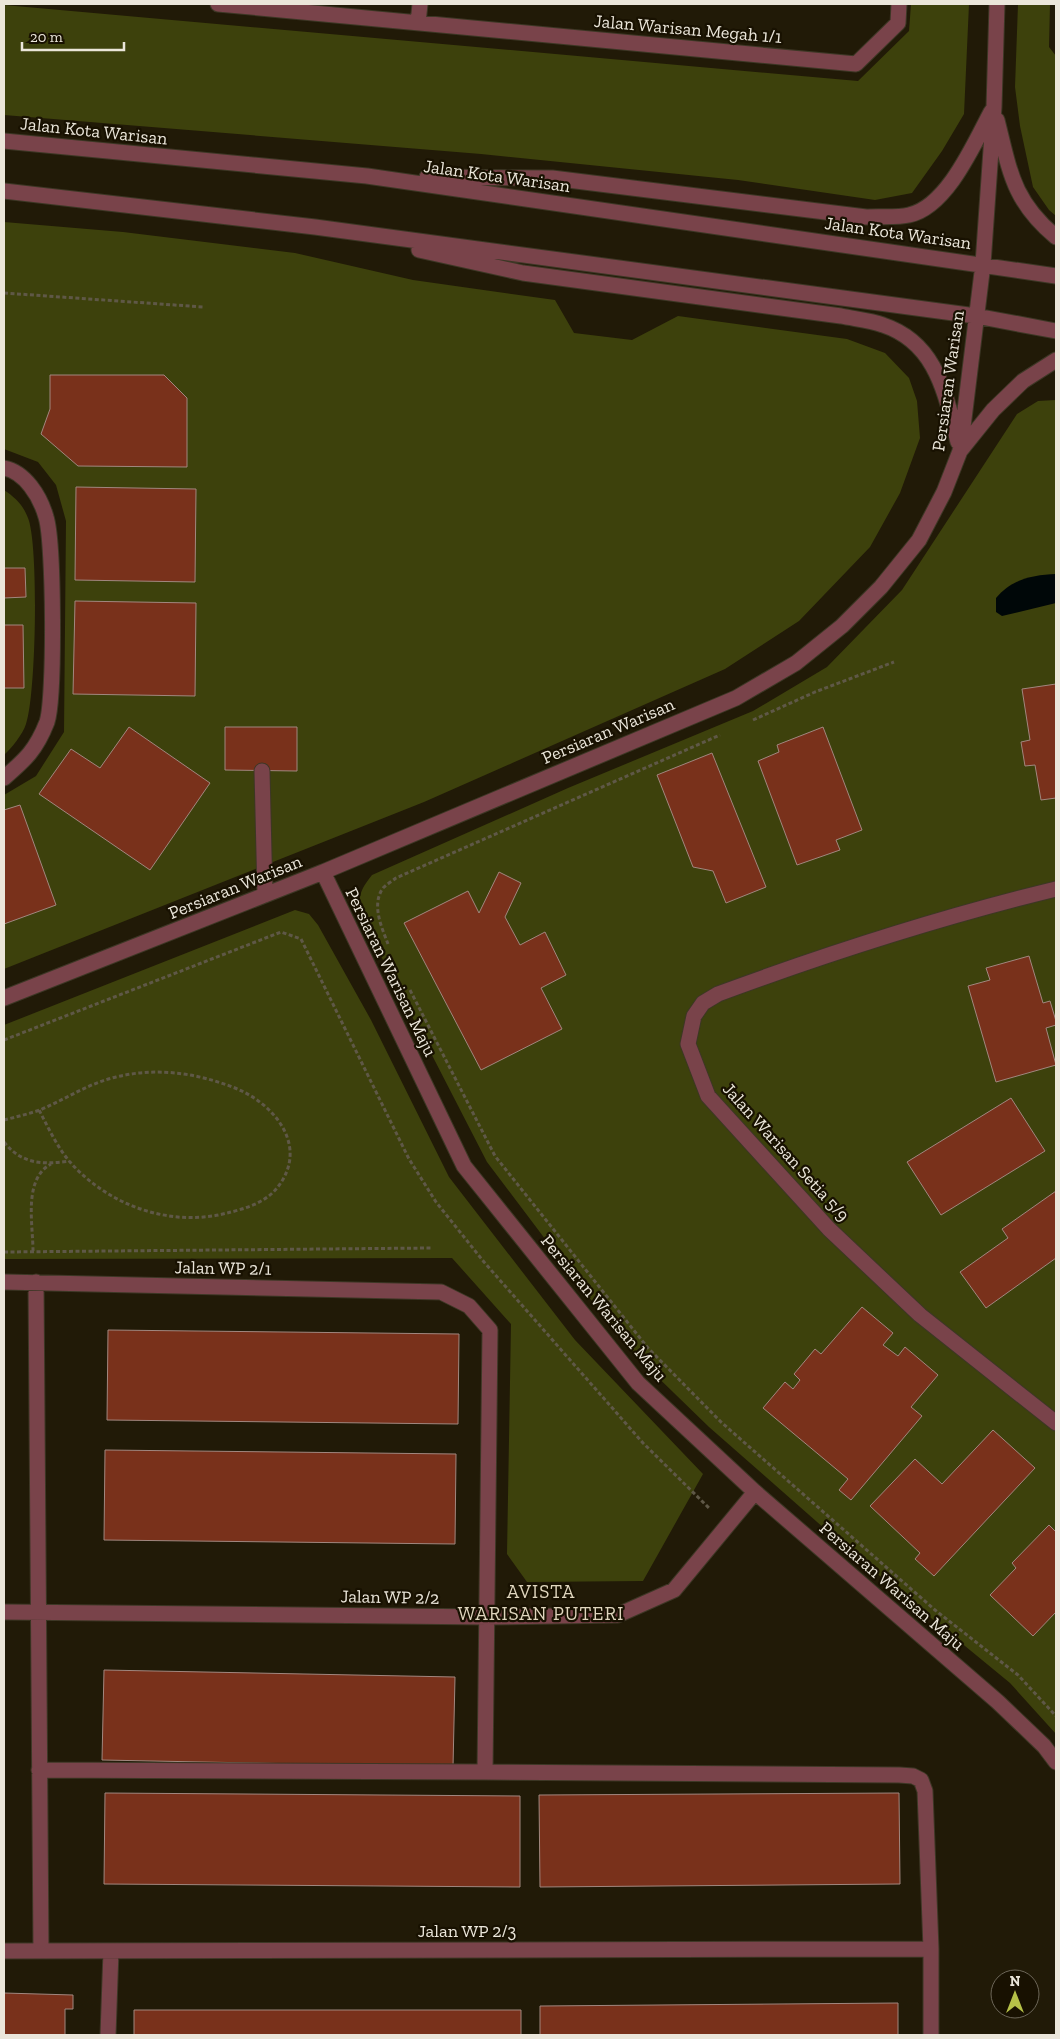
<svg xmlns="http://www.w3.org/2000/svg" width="1060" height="2039" font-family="'Zilla Slab',serif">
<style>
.green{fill:#3d410c}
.water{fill:#000708}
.building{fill:#79311b;stroke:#a1877f}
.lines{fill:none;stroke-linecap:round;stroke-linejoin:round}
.minor-casing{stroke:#3d3725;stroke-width:17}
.path{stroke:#5f5847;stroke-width:3;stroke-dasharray:4 2.5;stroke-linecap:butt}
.minor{stroke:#79434a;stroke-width:15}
.labels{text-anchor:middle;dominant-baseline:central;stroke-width:4.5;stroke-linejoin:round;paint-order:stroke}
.street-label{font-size:18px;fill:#ebe6da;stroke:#181101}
.neighbourhood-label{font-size:19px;letter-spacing:1px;fill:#e0d6be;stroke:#181101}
</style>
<rect width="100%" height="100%" fill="#211a07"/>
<path class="green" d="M911 4H969L964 114 942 151 912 193 875 200 738 180 481 154 4 115V5L858 81 909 31Z
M1018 4H1050L1049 47 1056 56V216L1049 210 1033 187 1020 126 1015 87Z
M4 222 123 232 295 253 413 280 555 300 574 333 632 340 678 316 847 339 885 353 909 378 917 401 920 438 900 493 870 547 799 621 725 669 424 802 4 969V795L36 776 64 732 66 521 56 485 38 462 4 449Z
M1056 400V1734L1010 1683 858 1558 709 1427 639 1359 588 1296 487 1162 366 927C358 903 355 896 372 875L568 788 753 711 827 667 902 590 1017 414 1038 401Z
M4 490C16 498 23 505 28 518 39 545 36 697 26 724 23 734 11 749 4 755Z
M295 910 309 914 318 925 371 1020 449 1177 575 1340 703 1474 643 1581 527 1582 507 1554 511 1324 452 1258 4 1259V1025Z"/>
<path class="water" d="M1056 574V603L1002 616 996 612V598C1012 579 1032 575 1056 574Z"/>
<path class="building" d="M50 375H164L187 398V467L78 466 41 434 50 409Z
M76 487 196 489 195 582 75 580Z
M4 568H25L26 597 4 598Z
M75 601 196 603 195 696 73 694Z
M4 625H23L24 688H4Z
M1056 684V798L1041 800 1035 765 1025 766 1021 742 1030 740 1022 689Z
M129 727 210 783 150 870 39 794 71 749 100 768Z
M225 727H297V771L225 770Z
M823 727 862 830 836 840 840 850 797 865 758 761 779 752 777 745Z
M712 753 766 887 726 903 713 871 693 867 657 775Z
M20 805 56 905 4 924V810Z
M499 872 521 883 505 917 520 945 545 932 566 975 541 988 562 1029 481 1070 404 923 468 891 479 913Z
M1029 956 1043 1003 1050 1001 1056 1021V1025L1046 1028 1056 1065 996 1082 968 986 990 980 986 968Z
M1011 1098 1045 1151 941 1215 907 1162Z
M1056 1191V1258L986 1308 960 1272 1008 1238 1002 1229Z
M862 1307 893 1333 883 1345 898 1356 905 1347 938 1375 911 1407 922 1416 851 1500 839 1490 848 1479 763 1408 785 1382 793 1389 800 1380 794 1374 815 1349 821 1354Z
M108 1330 459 1334 458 1424 107 1420Z
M993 1430 1035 1468 934 1576 915 1559 920 1553 870 1506 915 1459 942 1484Z
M105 1450 456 1454 455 1544 104 1540Z
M1049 1525 1056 1532V1612L1033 1636 990 1595 1016 1568 1012 1563Z
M104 1670 455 1677 453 1767 102 1760Z
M105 1793 520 1796V1887L104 1884Z
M899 1793 900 1884 540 1887 539 1795Z
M4 1993 73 1995V2009H65V2035H4Z
M898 2003V2035H540V2006Z
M134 2010H521V2035H134Z"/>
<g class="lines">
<defs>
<path id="minor" d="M218 4 856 64 898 23 899 4
M418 23 420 4
M997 120C1010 172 1013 201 1056 237
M4 141 367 176 1056 276
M427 177 552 178 866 217C880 216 896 218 909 215 947 207 974 144 991 112
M4 191 315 227 976 316 1056 331
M419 250 523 273 841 316C855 319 870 320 883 325 937 343 945 394 958 442
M960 451 993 410 1023 381 1056 360
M4 468C25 472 40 496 46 517 54 542 55 698 47 722 36 750 26 759 4 778
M262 771 265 895
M323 872 464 1166 638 1383 755 1492 998 1702 1044 1746 1056 1762
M1056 889C941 917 829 953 718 994L703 1003 694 1016 688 1044 708 1096 829 1229 920 1315 1056 1423
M4 998 323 872 736 698 796 663 842 626 881 587 919 540 944 492 960 451 983 264 994 107 997 4
M4 1282 441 1292 469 1306 490 1330 485 1772 899 1775 913 1776 921 1780 925 1791 931 1949V2035
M36 1282 41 1951
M4 1612 487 1617 618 1615 674 1590 755 1492
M39 1770 485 1772
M4 1951 931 1949
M108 2035 111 1951"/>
</defs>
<use href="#minor" class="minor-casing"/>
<path class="path" d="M4 293 203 307
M753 720 815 692 894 662
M388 944C382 928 371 905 383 888 386 885 392 881 396 878L720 735
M410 990 495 1156 648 1348 721 1422 935 1610 1018 1675 1056 1716
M4 1040 281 932 301 939 409 1159 436 1202 484 1262 643 1443 710 1509
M4 1120C16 1117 28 1114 40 1110 66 1099 89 1083 116 1077 157 1067 197 1073 235 1088 275 1104 310 1147 277 1188 265 1203 244 1209 227 1213 170 1228 108 1205 70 1162 57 1147 48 1127 39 1110
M4 1142C21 1164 43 1165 69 1161
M33 1251C33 1224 23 1179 51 1164
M4 1252 431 1248"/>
<use href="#minor" class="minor"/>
</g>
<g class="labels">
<g class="street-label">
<text transform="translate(688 29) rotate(5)">Jalan Warisan Megah 1/1</text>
<text transform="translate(94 131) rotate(6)">Jalan Kota Warisan</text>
<text transform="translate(497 176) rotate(8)">Jalan Kota Warisan</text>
<text transform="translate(898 233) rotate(8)">Jalan Kota Warisan</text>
<text transform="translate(948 381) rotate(-82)">Persiaran Warisan</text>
<text transform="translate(608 731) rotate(-23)">Persiaran Warisan</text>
<text transform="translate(235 887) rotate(-22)">Persiaran Warisan</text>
<text transform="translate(391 972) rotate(64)">Persiaran Warisan Maju</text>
<text transform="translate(786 1152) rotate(48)">Jalan Warisan Setia 5/9</text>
<text transform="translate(223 1268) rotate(1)">Jalan WP 2/1</text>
<text transform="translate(604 1308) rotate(50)">Persiaran Warisan Maju</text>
<text transform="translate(892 1586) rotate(41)">Persiaran Warisan Maju</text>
<text transform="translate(390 1597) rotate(1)">Jalan WP 2/2</text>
<text x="467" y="1931">Jalan WP 2/3</text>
</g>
<g class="neighbourhood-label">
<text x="541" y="1591">AVISTA<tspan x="541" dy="22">WARISAN PUTERI</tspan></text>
</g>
</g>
<rect width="1060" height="2039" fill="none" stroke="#ebe6da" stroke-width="10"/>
<g transform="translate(1015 1994)"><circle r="24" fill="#181101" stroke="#6c6658"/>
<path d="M0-4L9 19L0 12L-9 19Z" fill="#b6c148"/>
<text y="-8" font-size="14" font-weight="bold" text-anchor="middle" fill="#ebe6da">N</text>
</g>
<path d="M22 42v8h102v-8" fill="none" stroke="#ebe6da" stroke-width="2.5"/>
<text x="30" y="42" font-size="15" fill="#ebe6da" stroke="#181101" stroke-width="4" paint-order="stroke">20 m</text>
</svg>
